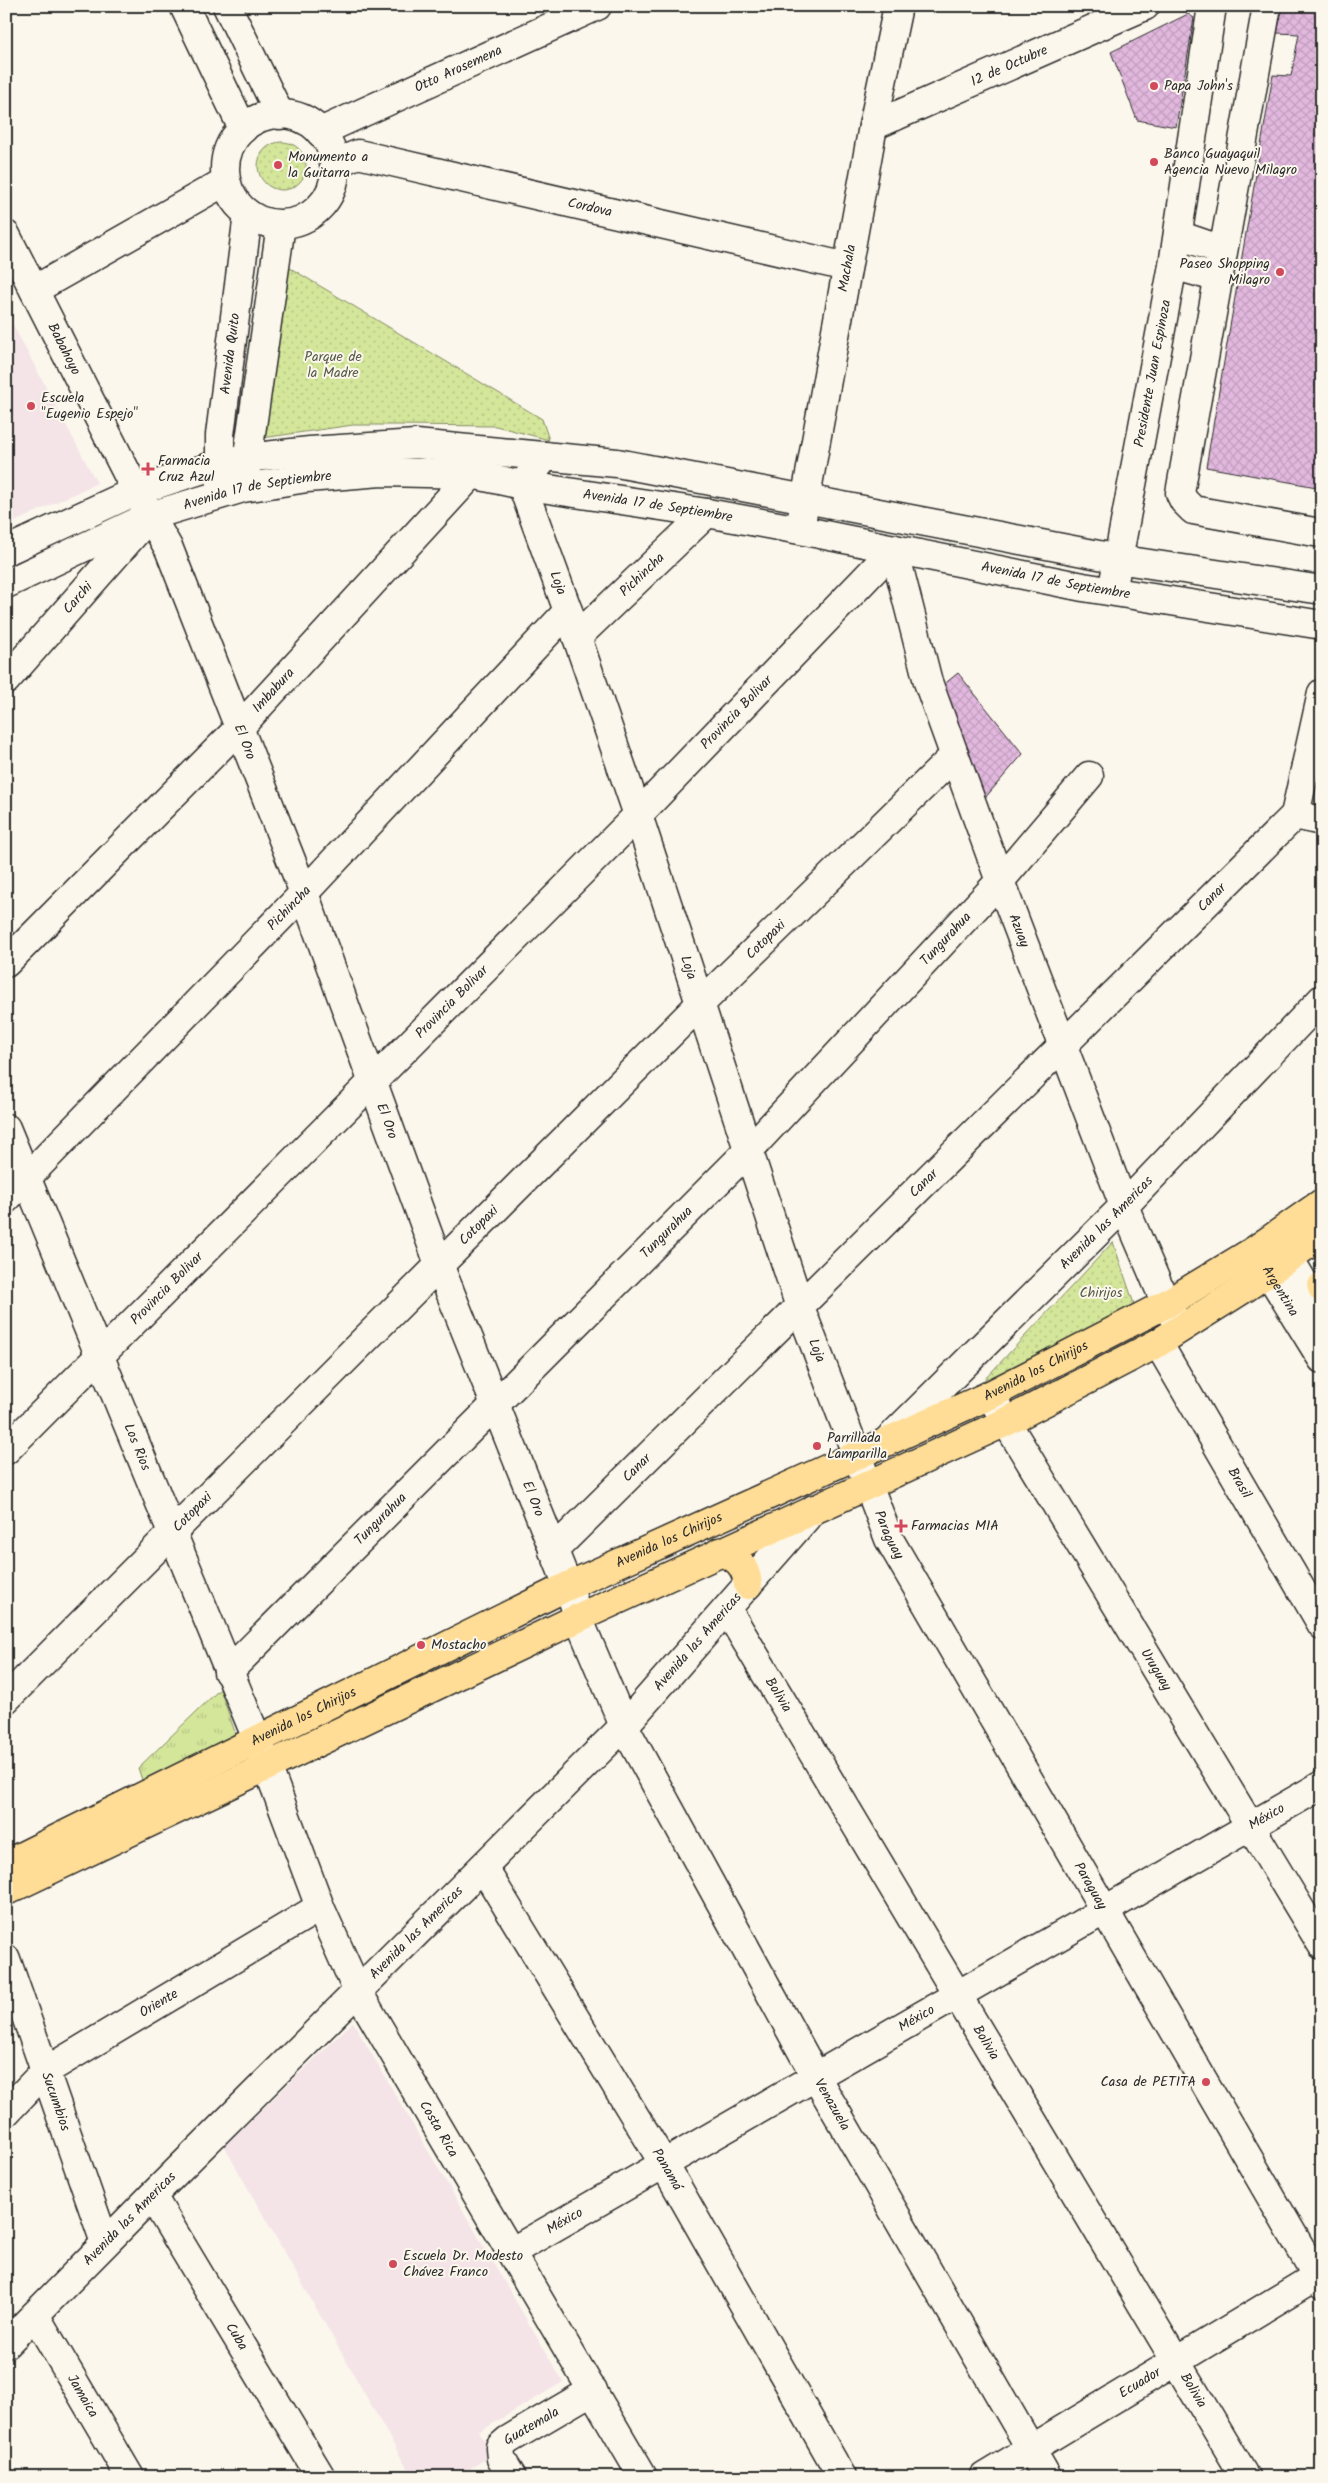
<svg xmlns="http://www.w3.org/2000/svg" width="1328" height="2483" font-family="Kalam,sans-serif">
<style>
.built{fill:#f4e4e8}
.grass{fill:url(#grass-tufts);stroke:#808862}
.park{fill:url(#park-dots);stroke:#808862}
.building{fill:url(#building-cross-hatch);stroke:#2b2b2b}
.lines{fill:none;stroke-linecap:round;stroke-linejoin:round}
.minor-casing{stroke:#2b2b2b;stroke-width:31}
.major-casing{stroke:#2b2b2b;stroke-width:31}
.minor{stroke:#fbf7ec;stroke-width:28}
.major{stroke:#ffdd96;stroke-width:28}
.poi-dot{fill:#d1495b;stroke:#fbf7ec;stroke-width:2}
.labels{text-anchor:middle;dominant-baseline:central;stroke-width:4;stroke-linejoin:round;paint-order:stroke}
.street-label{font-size:14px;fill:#2b2b2b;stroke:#fbf7ec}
.poi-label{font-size:14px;fill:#2b2b2b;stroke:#fbf7ec;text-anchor:start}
.park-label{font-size:14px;fill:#555a47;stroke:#fbf7ec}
</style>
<defs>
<pattern id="grass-tufts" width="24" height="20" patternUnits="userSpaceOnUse" patternTransform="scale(1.25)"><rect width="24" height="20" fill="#d4e69a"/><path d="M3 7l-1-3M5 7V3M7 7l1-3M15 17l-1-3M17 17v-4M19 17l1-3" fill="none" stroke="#b6c585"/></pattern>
<pattern id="park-dots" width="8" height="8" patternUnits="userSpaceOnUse" patternTransform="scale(1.25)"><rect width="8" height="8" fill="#d4e69a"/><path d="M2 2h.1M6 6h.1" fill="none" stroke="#b6c585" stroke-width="1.8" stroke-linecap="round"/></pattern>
<pattern id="building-cross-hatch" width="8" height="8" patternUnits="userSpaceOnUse" patternTransform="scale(1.25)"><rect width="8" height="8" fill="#e2b8de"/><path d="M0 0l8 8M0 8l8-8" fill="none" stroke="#c29ebf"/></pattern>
</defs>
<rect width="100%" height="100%" fill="#fbf7ec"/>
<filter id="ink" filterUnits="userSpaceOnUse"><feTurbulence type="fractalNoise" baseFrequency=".02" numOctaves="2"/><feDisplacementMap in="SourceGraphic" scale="10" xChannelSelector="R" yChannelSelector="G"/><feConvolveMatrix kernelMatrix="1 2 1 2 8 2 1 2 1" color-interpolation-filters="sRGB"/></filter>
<g filter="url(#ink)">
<path class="built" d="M13 325 97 483 6 526V329Z
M353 2022 563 2382 479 2432 493 2455 455 2477H412L224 2146Z"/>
<path class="grass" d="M220 1689 236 1735 142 1780 138 1768Z"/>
<path class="park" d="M258 166a24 24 0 1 1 48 0a24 24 0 1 1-48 0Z
M285 265 542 419 549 440 496 426 397 425H353L262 438Z
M1113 1242 1135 1307 983 1381Z"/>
<path class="building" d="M1283 6H1322V488L1206 467 1273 75 1291 76 1299 34 1277 33Z
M1188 14 1194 18 1176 127 1137 120 1111 52Z
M958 673 1023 754 984 799 942 686Z"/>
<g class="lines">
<defs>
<g id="minor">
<path d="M184 6 243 129"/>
<path d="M227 6 280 115"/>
<path d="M1267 6 1180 493 1184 501 1193 510 1320 533"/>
<circle cx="280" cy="169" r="55"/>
<path id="s1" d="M873 126 1145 6"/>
<path id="s2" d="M320 132 597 6"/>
<path id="s3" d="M334 164 358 154 847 267"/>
<path id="s4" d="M6 235 136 491 169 549 304 893 440 1267 568 1586 582 1627 624 1726 816 2077 1047 2477"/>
<path d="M1178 235 1222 250"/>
<path d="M1173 265 1219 278"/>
<path d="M34 290 226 181"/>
<path id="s5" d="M546 456 522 485 568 611 638 815 800 1307 889 1539 1322 2285"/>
<path d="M245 475 281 225"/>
<path id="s6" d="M220 483V435L248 214"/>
<path id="s7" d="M802 518 873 126 898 6"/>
<path id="s8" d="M894 549 928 682 1000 881 1124 1206 1166 1304 1180 1328"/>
<path d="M6 551 136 491 219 464 246 458 310 451 416 444 617 463 1130 561 1322 590"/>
<path id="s9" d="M1115 576 1173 265 1212 6"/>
<path id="s10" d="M6 584 150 516 243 488 307 478 381 472 472 474 522 485 707 513 800 530 1083 587 1322 625"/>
<path id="s11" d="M577 637 707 513"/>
<path id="s12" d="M6 680 142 525"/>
<path d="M1322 693 1295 815 1322 821"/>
<path id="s13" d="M6 963 239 728 472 474"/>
<path id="s14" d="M6 1128 257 1739 320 1907 358 1992 643 2477"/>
<path id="s15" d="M6 1199 304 893 568 611"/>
<path d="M1277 1237 1322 1314"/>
<path id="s16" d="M1256 1252 1322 1359"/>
<path id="s17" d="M1158 1343 1322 1625"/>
<path id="s18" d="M990 1395 1322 1945"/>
<path id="s19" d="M888 1440 1124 1206 1322 999"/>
<path id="s20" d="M6 1450 638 815 894 549"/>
<path id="s21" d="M553 1551 1295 815"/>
<path id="s22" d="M727 1609 1245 2477"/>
<path id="s23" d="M228 1672 749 1150 1000 881 1089 776"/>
<path id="s24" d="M6 1699 700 1004 954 756"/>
<path id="s25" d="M483 1867 664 2164 842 2477"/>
<path id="s26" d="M6 1959 105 2243"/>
<path id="s27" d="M6 2112 44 2072 320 1907"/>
<path id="s28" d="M152 2196 321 2477"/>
<path id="s29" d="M511 2252 1322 1785"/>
<path id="s30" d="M35 2315 130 2477"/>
<path id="s31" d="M6 2344 152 2196 624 1726 814 1509"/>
<path id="s32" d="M512 2477 501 2459 500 2447 508 2440 593 2390"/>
<path id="s33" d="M984 2477 1322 2273"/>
</g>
<g id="major">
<path d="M1322 1286V1288"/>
<path d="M719 1552C737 1556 746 1566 748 1585"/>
<path id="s34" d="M6 1864 568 1586 990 1395 1166 1304 1255 1250 1322 1203"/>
<path d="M6 1891 580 1617 1006 1422 1158 1343 1245 1288 1322 1235"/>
</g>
</defs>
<use href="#minor" class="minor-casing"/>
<use href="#major" class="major-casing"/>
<use href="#minor" class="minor"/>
<use href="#major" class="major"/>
</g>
</g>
<g class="poi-dot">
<circle cx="1154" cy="86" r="5"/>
<circle cx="1154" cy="162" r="5"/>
<circle cx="278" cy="165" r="5"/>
<circle cx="1280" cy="272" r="5"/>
<circle cx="31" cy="406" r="5"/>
<path d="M145.5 461.5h5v5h5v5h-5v5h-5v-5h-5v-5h5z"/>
<circle cx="817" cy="1446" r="5"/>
<path d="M898.5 1518.5h5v5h5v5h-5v5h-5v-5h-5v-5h5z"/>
<circle cx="421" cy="1645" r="5"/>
<circle cx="1206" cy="2082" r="5"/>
<circle cx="393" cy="2264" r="5"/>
</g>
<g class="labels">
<g class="street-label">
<text stroke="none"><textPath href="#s1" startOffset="149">12 de Octubre</textPath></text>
<text stroke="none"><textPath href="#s2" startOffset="152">Otto Arosemena</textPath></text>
<text stroke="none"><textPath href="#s3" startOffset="264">Cordova</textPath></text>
<text stroke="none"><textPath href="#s7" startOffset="254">Machala</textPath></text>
<text stroke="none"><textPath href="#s4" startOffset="128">Babahoyo</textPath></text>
<text stroke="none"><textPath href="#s6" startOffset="130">Avenida Quito</textPath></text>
<text stroke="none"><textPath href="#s9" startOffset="206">Presidente Juan Espinoza</textPath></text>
<text stroke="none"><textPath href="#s10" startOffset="270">Avenida 17 de Septiembre</textPath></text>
<text stroke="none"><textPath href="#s10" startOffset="675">Avenida 17 de Septiembre</textPath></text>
<text stroke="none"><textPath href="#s11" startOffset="90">Pichincha</textPath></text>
<text stroke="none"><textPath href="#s10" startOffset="1080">Avenida 17 de Septiembre</textPath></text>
<text stroke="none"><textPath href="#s5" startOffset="142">Loja</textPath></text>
<text stroke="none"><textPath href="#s12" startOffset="109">Carchi</textPath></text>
<text stroke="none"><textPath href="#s13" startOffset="382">Imbabura</textPath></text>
<text stroke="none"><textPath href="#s20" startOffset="1038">Provincia Bolivar</textPath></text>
<text stroke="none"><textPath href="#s4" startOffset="561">El Oro</textPath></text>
<text stroke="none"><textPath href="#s21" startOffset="928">Canar</textPath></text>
<text stroke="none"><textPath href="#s15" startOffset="406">Pichincha</textPath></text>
<text stroke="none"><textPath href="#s8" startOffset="402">Azuay</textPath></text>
<text stroke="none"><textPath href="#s23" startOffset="1026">Tungurahua</textPath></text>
<text stroke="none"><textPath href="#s24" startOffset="1074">Cotopaxi</textPath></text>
<text stroke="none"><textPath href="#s5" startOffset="548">Loja</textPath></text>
<text stroke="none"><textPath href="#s20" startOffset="632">Provincia Bolivar</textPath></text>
<text stroke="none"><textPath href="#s4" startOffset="966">El Oro</textPath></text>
<text stroke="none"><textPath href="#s21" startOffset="522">Canar</textPath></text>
<text stroke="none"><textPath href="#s19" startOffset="308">Avenida las Americas</textPath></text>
<text stroke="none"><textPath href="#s24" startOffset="669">Cotopaxi</textPath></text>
<text stroke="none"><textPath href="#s23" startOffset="621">Tungurahua</textPath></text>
<text stroke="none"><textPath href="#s20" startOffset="228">Provincia Bolivar</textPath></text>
<text stroke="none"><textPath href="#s16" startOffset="46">Argentina</textPath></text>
<text stroke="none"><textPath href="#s5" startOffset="952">Loja</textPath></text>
<text stroke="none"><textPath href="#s34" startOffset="1142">Avenida los Chirijos</textPath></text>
<text stroke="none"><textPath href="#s14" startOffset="345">Los Rios</textPath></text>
<text stroke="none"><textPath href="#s21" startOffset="118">Canar</textPath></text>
<text stroke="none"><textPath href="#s17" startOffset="162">Brasil</textPath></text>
<text stroke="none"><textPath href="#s4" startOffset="1371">El Oro</textPath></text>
<text stroke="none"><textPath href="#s24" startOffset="264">Cotopaxi</textPath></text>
<text stroke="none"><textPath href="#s23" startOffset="216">Tungurahua</textPath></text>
<text stroke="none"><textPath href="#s5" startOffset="1150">Paraguay</textPath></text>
<text stroke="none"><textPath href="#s34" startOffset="738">Avenida los Chirijos</textPath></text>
<text stroke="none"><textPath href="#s31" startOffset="986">Avenida las Americas</textPath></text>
<text stroke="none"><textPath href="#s18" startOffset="321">Uruguay</textPath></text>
<text stroke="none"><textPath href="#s22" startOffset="100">Bolivia</textPath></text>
<text stroke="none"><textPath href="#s34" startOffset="332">Avenida los Chirijos</textPath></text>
<text stroke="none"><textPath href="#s29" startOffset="872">México</textPath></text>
<text stroke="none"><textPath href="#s5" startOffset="1555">Paraguay</textPath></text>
<text stroke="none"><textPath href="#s31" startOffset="581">Avenida las Americas</textPath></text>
<text stroke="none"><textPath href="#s27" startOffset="189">Oriente</textPath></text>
<text stroke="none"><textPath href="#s29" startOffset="468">México</textPath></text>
<text stroke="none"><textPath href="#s22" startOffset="505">Bolivia</textPath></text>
<text stroke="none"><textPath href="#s26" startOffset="151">Sucumbios</textPath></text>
<text stroke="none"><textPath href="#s4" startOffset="2048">Venazuela</textPath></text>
<text stroke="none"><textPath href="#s14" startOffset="1092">Costa Rica</textPath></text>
<text stroke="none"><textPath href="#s25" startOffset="354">Panamá</textPath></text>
<text stroke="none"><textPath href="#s31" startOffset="176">Avenida las Americas</textPath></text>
<text stroke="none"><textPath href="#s29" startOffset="62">México</textPath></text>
<text stroke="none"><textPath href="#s28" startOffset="164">Cuba</textPath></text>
<text stroke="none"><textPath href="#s33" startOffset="182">Ecuador</textPath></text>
<text stroke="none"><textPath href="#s22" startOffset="910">Bolivia</textPath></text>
<text stroke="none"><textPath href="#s30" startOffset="94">Jamaica</textPath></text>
<text stroke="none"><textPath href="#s32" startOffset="71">Guatemala</textPath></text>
</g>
<g class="poi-label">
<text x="1164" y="86">Papa John's</text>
<text x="1164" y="154">Banco Guayaquil<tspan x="1164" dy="16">Agencia Nuevo Milagro</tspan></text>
<text x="288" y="157">Monumento a<tspan x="288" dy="16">la Guitarra</tspan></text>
<text x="1270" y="264" text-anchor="end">Paseo Shopping<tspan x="1270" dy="16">Milagro</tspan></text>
<text x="41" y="398">Escuela<tspan x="41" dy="16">"Eugenio Espejo"</tspan></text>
<text x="158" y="461">Farmacia<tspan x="158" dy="16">Cruz Azul</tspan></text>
<text x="827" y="1438">Parrillada<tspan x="827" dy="16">Lamparilla</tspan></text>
<text x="911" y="1526">Farmacias MIA</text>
<text x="431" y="1645">Mostacho</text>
<text x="1196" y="2082" text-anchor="end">Casa de PETITA</text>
<text x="403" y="2256">Escuela Dr. Modesto<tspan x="403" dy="16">Chávez Franco</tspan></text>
</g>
<g class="park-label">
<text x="333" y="357">Parque de<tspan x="333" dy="16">la Madre</tspan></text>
<text x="1101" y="1293">Chirijos</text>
</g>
</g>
<rect width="1328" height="2483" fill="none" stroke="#fbf7ec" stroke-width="25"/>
<rect x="12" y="12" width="1303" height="2458" fill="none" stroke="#2b2b2b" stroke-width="2" filter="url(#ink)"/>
</svg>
